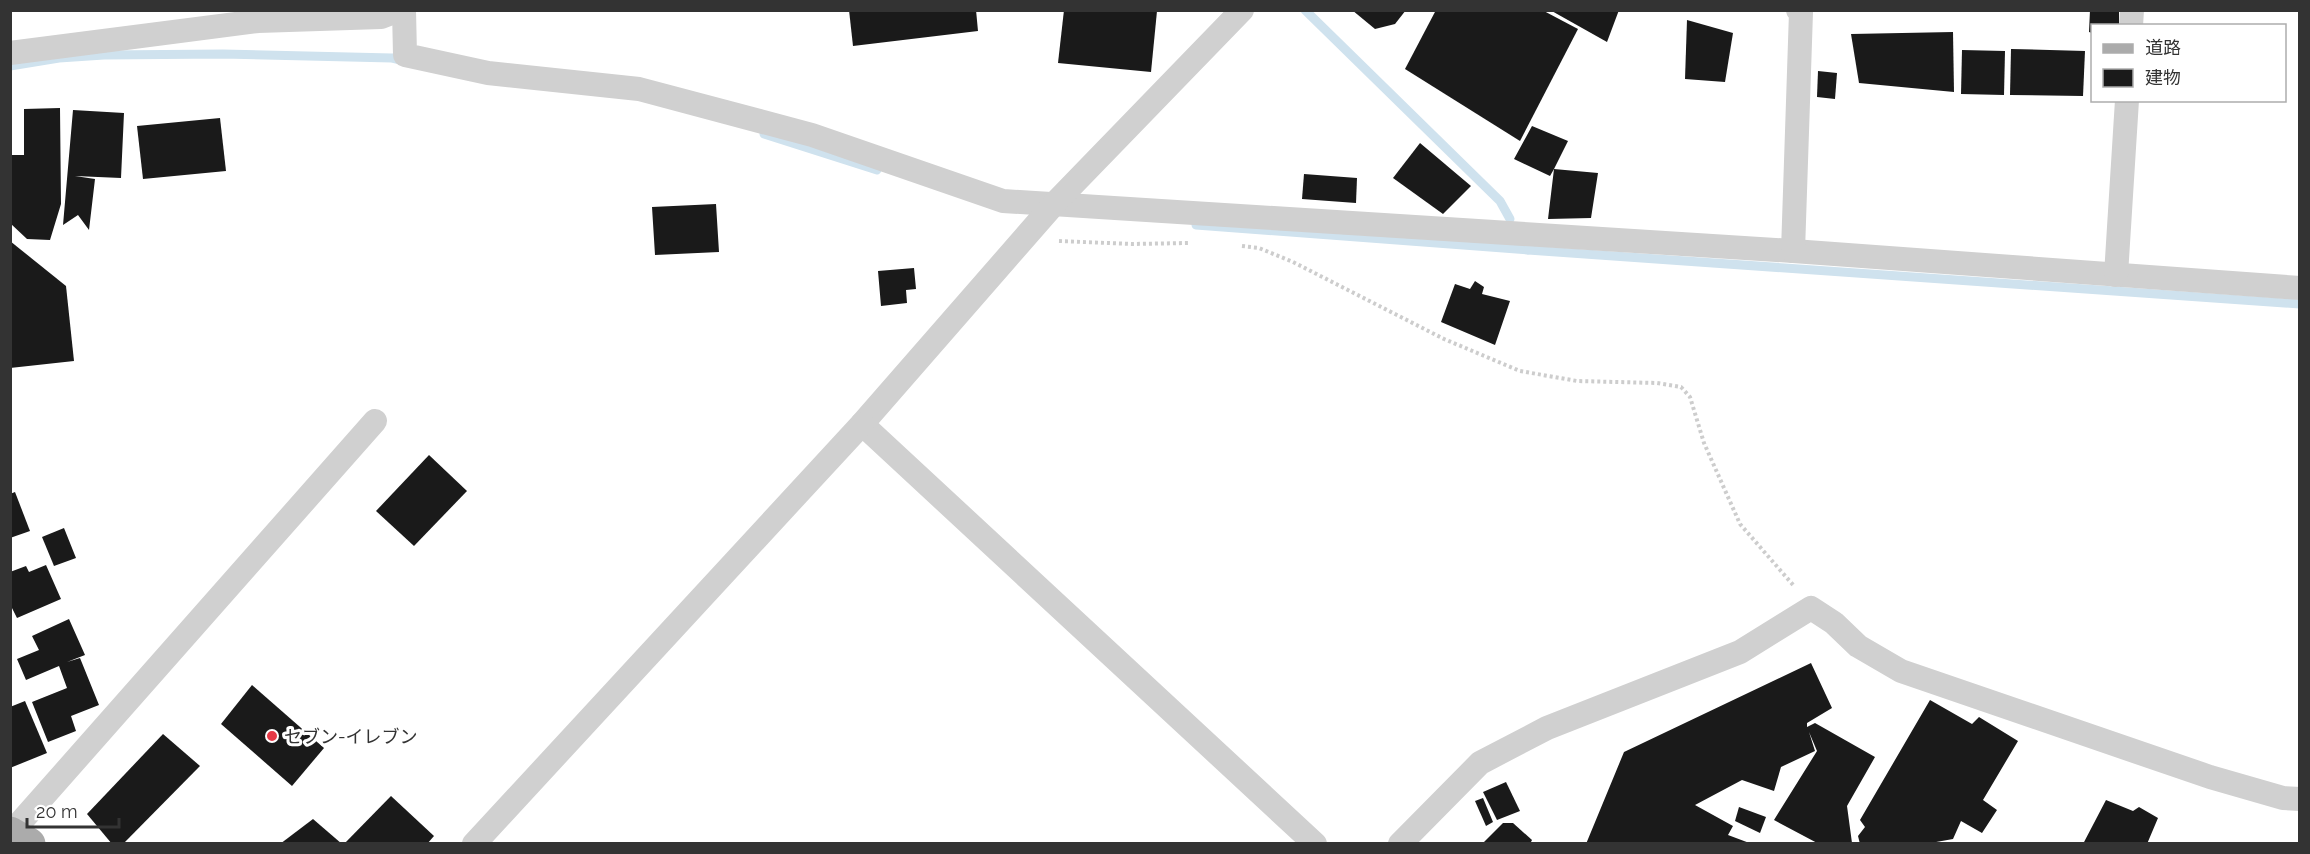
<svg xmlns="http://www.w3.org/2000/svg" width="2310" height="854" font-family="Raleway,'Noto Sans JP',sans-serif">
	<rect width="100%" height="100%" fill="#fff"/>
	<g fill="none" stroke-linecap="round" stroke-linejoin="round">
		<g stroke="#cfe2ee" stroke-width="9">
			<polyline points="1305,10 1500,201 1510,219"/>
			<polyline points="10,66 59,58 104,55 223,54 392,58 405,61"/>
			<polyline points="764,134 877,170"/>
			<polyline points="1196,225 1528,250"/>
			<polyline points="1526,246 1528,250 2300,304"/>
		</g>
	</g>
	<g fill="#1a1a1a">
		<polygon points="849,10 976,10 978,31 853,46"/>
		<polygon points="1064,10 1157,11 1151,72 1058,63"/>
		<polygon points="1352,10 1406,10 1395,24 1375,29"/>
		<polygon points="1436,10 1542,10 1578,29 1520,141 1405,69"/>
		<polygon points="1550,10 1619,10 1607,42"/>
		<polygon points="2090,10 2119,10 2119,26 2092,26 2092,33 2089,32"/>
		<polygon points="1687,20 1733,33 1725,82 1685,79"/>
		<polygon points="1953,32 1954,92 1859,83 1851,34"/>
		<polygon points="2011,49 2085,51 2083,96 2010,95"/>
		<polygon points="1962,50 2005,51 2004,95 1961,94"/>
		<polygon points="1818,71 1837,73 1835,99 1817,97"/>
		<polygon points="60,108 61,204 50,240 27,239 10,223 10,155 24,155 24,109"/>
		<polygon points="73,110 124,113 121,178 75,176 95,179 89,230 78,215 63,225"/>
		<polygon points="220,118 226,171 143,179 137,126"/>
		<polygon points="1532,126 1568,141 1554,169 1598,173 1591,218 1548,219 1554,169 1550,176 1514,159"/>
		<polygon points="1420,143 1471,186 1443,214 1393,178"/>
		<polygon points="1304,174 1357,178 1356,203 1302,199"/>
		<polygon points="716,204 719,252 655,255 652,207"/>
		<polygon points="10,241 66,286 74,361 10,368"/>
		<polygon points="914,268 916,289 906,290 907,303 881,306 878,271"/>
		<polygon points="1475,281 1484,287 1482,294 1510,301 1495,345 1441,322 1455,284 1470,289"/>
		<polygon points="429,455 467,491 414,546 376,511"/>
		<polygon points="15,492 30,531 10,538 10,494"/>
		<polygon points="64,528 76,558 54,566 42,537"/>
		<polygon points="46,565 61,599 17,618 10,604 10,572 26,566 29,572"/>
		<polygon points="69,619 85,655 67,662 80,658 99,705 71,716 76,731 48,742 32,702 67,688 59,666 26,680 17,659 39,650 32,636"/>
		<polygon points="1811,663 1832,708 1807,723 1807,727 1815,723 1875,757 1847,806 1852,843 1819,844 1774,820 1817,751 1809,732 1815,751 1781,767 1774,791 1742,780 1695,805 1733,826 1728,835 1752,844 1586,844 1624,752"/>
		<polygon points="252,685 324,748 292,786 221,724"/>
		<polygon points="1930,700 1972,724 1979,717 2018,741 1983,800 1997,810 1982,833 1961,821 1953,839 1925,844 1860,844 1858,836 1865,827 1860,820"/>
		<polygon points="25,701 47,753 10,768 10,707"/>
		<polygon points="163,734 200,766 123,844 112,844 87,814"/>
		<polygon points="1506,782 1520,811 1497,820 1483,792"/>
		<polygon points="391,796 434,836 427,844 344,844"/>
		<polygon points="1483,798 1493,822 1486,826 1475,801"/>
		<polygon points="2106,800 2133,811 2139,807 2158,818 2147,844 2083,844"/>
		<polygon points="1739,807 1766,817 1760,833 1735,821"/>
		<polygon points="313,819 342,844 280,844"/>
		<polygon points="1503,823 1513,823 1532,840 1530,844 1482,844"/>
	</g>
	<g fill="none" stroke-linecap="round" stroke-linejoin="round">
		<g stroke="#cdcdcd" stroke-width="4" stroke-dasharray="3 3" stroke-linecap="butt">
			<polyline points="1059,241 1131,244 1189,243"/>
			<polyline points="1242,246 1259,248 1293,262 1444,339 1520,371 1577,381 1657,383 1681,387 1690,397 1704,443 1740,524 1794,586"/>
		</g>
		<g stroke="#d0d0d0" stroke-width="24">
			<polyline points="404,10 405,55 488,73 639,89 812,135 1003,201 1793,251 2300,288"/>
			<polyline points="1242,10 1054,204 862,424 1315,844"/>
			<polyline points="2131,26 2132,10"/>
			<polyline points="10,53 258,21 381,17 399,10"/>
			<polyline points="1793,251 1801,12 1798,10"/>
			<polyline points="2116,275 2127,100"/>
			<polyline points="11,833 375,421"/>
			<polyline points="474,844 862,424"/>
			<polyline points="1400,844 1480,763 1547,728 1740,652 1811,608 1834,623 1858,646 1901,671 2210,777 2283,798 2300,799"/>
		</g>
		<polyline stroke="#ababab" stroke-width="33" points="10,833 29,844"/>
	</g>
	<circle fill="#e63946" stroke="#fff" stroke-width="2" cx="272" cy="736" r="6"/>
	<g text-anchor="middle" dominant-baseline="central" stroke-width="6" stroke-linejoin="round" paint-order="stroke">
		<g font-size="18" fill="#333" stroke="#fff" text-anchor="start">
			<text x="284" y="736">セブン-イレブン</text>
		</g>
	</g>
	<rect width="2310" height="854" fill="none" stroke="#333333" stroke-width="24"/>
	<rect x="2091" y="24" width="195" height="78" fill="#ffffff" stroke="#adadad" stroke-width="1.5"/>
	<rect x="2103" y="44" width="30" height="9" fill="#ababab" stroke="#adadad" stroke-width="1.5"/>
	<text x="2145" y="54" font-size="18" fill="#333333">道路</text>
	<rect x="2103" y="69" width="30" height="18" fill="#1a1a1a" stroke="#adadad" stroke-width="1.5"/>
	<text x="2145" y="84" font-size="18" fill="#333333">建物</text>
	<path d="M27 818v9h92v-9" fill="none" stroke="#333333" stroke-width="3"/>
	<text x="36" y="818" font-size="18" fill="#333333" stroke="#ffffff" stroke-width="4.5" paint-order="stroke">20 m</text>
</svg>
